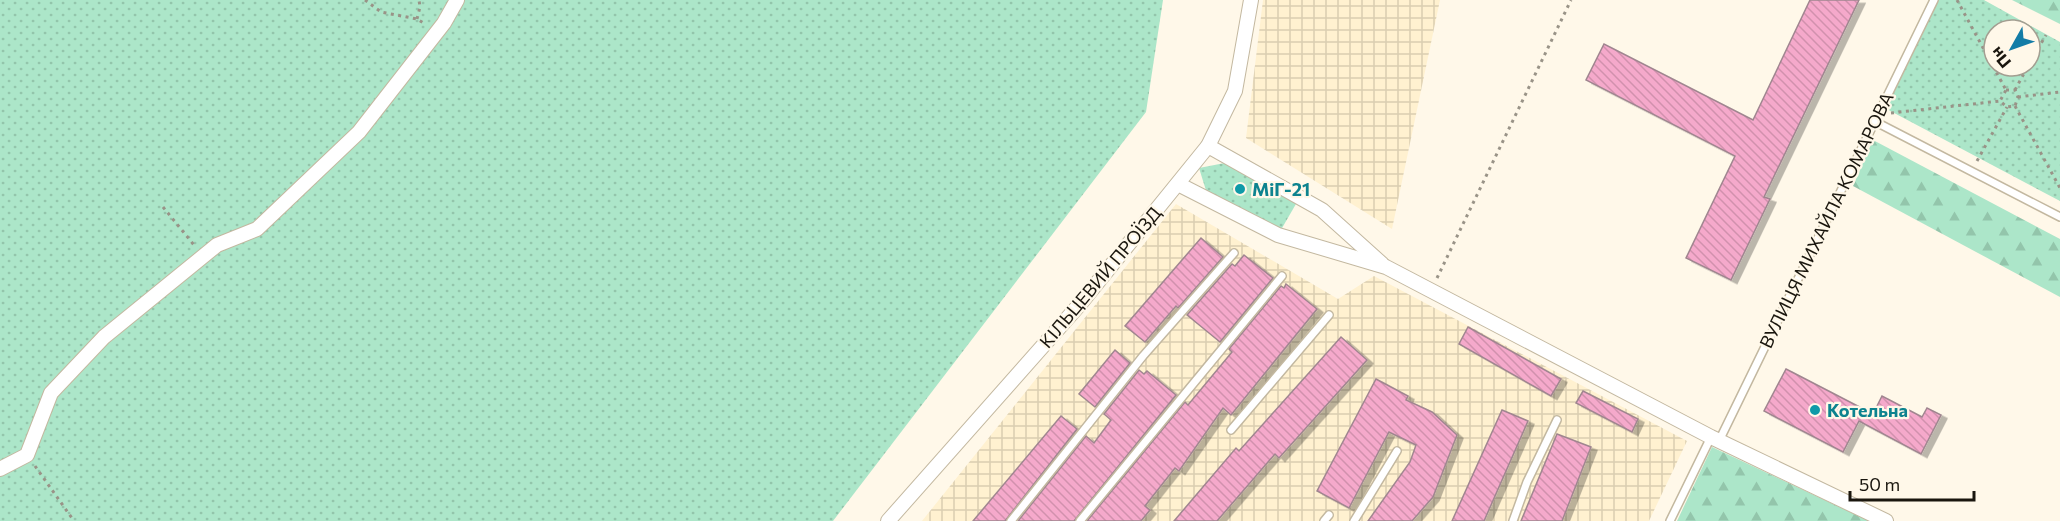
<svg xmlns="http://www.w3.org/2000/svg" width="2060" height="521" font-family="Commissioner,sans-serif">
	<defs>
		<pattern id="industrial-grid" width="8" height="8" patternUnits="userSpaceOnUse" patternTransform="scale(1.5)"><rect width="8" height="8" fill="#fff1d0"/><path d="M0 4h8M4 0v8" fill="none" stroke="#daceb1"/></pattern>
		<pattern id="grass-dots" width="8" height="8" patternUnits="userSpaceOnUse" patternTransform="scale(1.5)"><rect width="8" height="8" fill="#ace6c9"/><path d="M2 2h.1M6 6h.1" fill="none" stroke="#93c5ab" stroke-width="1.8" stroke-linecap="round"/></pattern>
		<pattern id="forest-firs" width="22" height="20" patternUnits="userSpaceOnUse" patternTransform="scale(1.5)"><rect width="22" height="20" fill="#ace6c9"/><path d="M5 1l3.5 6h-7zM16 11l3.5 6h-7z" fill="#93c5ab"/></pattern>
		<pattern id="building-back-hatch" width="6" height="6" patternUnits="userSpaceOnUse" patternTransform="scale(1.5)"><rect width="6" height="6" fill="#f5a9cb"/><path d="M-1 5l2 2M0 0l6 6M5-1l2 2" fill="none" stroke="#d191ad"/></pattern>
		<filter id="shadow"><feDropShadow dx="6" dy="3.5" stdDeviation="0" flood-color="#0004"/></filter>
	</defs>
	<rect width="100%" height="100%" fill="#fff8e9"/>
	<g fill="url(#industrial-grid)">
		<polygon points="1263,0 1440,0 1392,229 1246,138"/>
		<polygon points="1176,204 1338,299 1374,276 1687,441 1649,521 922,521"/>
	</g>
	<g fill="url(#grass-dots)" fill-rule="evenodd">
		<polygon points="0,0 1163,0 1146,112 833,521 0,521"/>
		<path d="M1934,0h50l76,42v159l-179,-95zM1994,30h36v36h-36z"/>
		<polygon points="1235,161 1300,197 1278,235 1209,200 1199,168"/>
	</g>
	<g fill="url(#forest-firs)">
		<polygon points="2012,0 2060,0 2060,24"/>
		<polygon points="1873,140 2060,239 2060,297 1853,186"/>
		<polygon points="1712,447 1869,521 1677,521"/>
	</g>
	<g fill="url(#building-back-hatch)" stroke="#a08690" stroke-width="1.5" filter="url(#shadow)">
		<polygon points="1810,0 1859,0 1764,197 1770,199 1731,280 1686,258 1735,156 1586,80 1604,44 1753,120"/>
		<polygon points="1201,238 1223,257 1178,308 1176,306 1145,342 1125,326"/>
		<polygon points="1244,255 1273,278 1220,342 1187,315 1232,264 1235,266"/>
		<polygon points="1286,284 1317,309 1231,415 1223,408 1179,471 1175,468 1145,506 1150,510 1141,521 1087,521 1185,402 1188,405 1232,352 1229,349 1281,286 1284,288"/>
		<polygon points="1468,327 1561,379 1551,396 1459,344"/>
		<polygon points="1341,337 1367,360 1279,458 1275,454 1217,521 1174,521 1236,448 1239,451"/>
		<polygon points="1115,350 1130,363 1095,407 1079,394"/>
		<polygon points="1786,369 1873,414 1882,396 1922,417 1927,408 1941,415 1921,454 1859,421 1843,452 1764,411"/>
		<polygon points="1139,370 1144,374 1147,371 1176,395 1074,521 1018,521 1086,436 1094,443 1111,420 1104,414"/>
		<polygon points="1376,379 1408,396 1406,400 1432,412 1457,435 1433,497 1412,521 1368,521 1410,462 1416,445 1389,432 1349,508 1317,491"/>
		<polygon points="1583,391 1638,419 1632,432 1576,403"/>
		<polygon points="1502,410 1528,421 1484,521 1452,521"/>
		<polygon points="1061,416 1077,429 1005,521 973,521"/>
		<polygon points="1557,434 1591,447 1562,521 1521,521"/>
	</g>
	<g fill="none" stroke-linecap="round" stroke-linejoin="round">
		<g stroke="#c3b8a0" stroke-width="10">
			<g id="service">
				<polyline points="1874,121 2060,217"/>
				<polyline points="1231,430 1329,315"/>
				<polyline points="1719,441 1934,0"/>
				<polyline points="1011,521 1143,356 1234,253"/>
				<polyline points="1080,521 1282,276"/>
				<polyline points="1324,521 1329,515"/>
				<polyline points="1354,521 1397,451"/>
				<polyline points="1513,521 1527,482 1557,420"/>
				<polyline points="1670,521 1711,437"/>
			</g>
		</g>
		<g stroke="#c3b8a0" stroke-width="16">
			<g id="minor">
				<polyline points="1208,146 1322,210 1382,264"/>
				<polyline points="1178,184 1278,235 1386,267 1711,437 1886,521"/>
				<polyline points="0,469 27,455 51,393 104,337 217,245 257,229 359,132 444,23 457,0"/>
				<polyline points="888,521 1080,304 1208,146 1235,91 1251,0"/>
			</g>
		</g>
		<g stroke="#999387" stroke-width="3" stroke-dasharray="3 4.5" stroke-linecap="butt">
			<polyline points="365,0 381,12 417,19 425,24"/>
			<polyline points="1957,0 2006,90"/>
			<polyline points="417,19 420,7 419,0"/>
			<polyline points="2030,62 2046,35"/>
			<polygon points="2006,90 2015,90 2018,97 2015,106 2007,107 2000,101"/>
			<polyline points="2015,90 2028,66"/>
			<polyline points="2018,97 2060,92"/>
			<polyline points="2015,106 2060,188"/>
			<polyline points="1891,113 2000,101"/>
			<polyline points="1977,161 2007,107"/>
			<polyline points="163,207 194,245"/>
			<polyline points="1437,278 1571,0"/>
			<polyline points="35,466 74,521"/>
		</g>
		<use href="#service" stroke="#fff" stroke-width="7"/>
		<use href="#minor" stroke="#fff" stroke-width="14"/>
	</g>
	<g fill="#0f9aa8" stroke="#fff8e9" stroke-width="2">
		<circle cx="1240" cy="189" r="6"/>
		<circle cx="1815" cy="410" r="6"/>
	</g>
	<g text-anchor="middle" dominant-baseline="central" stroke-width="4.5" stroke-linejoin="round" paint-order="stroke">
		<g font-size="18" font-weight="bold" fill="#0d838f" stroke="#fff8e9" text-anchor="start">
			<text x="1252" y="189">МіГ-21</text>
			<text x="1827" y="410">Котельна</text>
		</g>
		<g font-size="18" fill="#1a160e" stroke="#fff8e9">
			<text transform="translate(1826 220) rotate(-64)">ВУЛИЦЯ МИХАЙЛА КОМАРОВА</text>
			<text transform="translate(1100 277) rotate(-50)">КІЛЬЦЕВИЙ ПРОЇЗД</text>
		</g>
	</g>
	<g transform="translate(2012 48) rotate(230)"><circle r="28" fill="#fff8e9" stroke="#a39e91" stroke-width="1.5"/>
	<path d="M0-4.5L10 22L0 15L-10 22Z" fill="#137ca6"/>
	<text y="-9" font-size="16" font-weight="bold" text-anchor="middle" fill="#1a160e">Пн</text>
	</g>
	<path d="M1850 491v9h124v-9" fill="none" stroke="#1a160e" stroke-width="3"/>
	<text x="1859" y="491" font-size="18" fill="#1a160e" stroke="#fff8e9" stroke-width="4.5" paint-order="stroke">50 m</text>
</svg>
